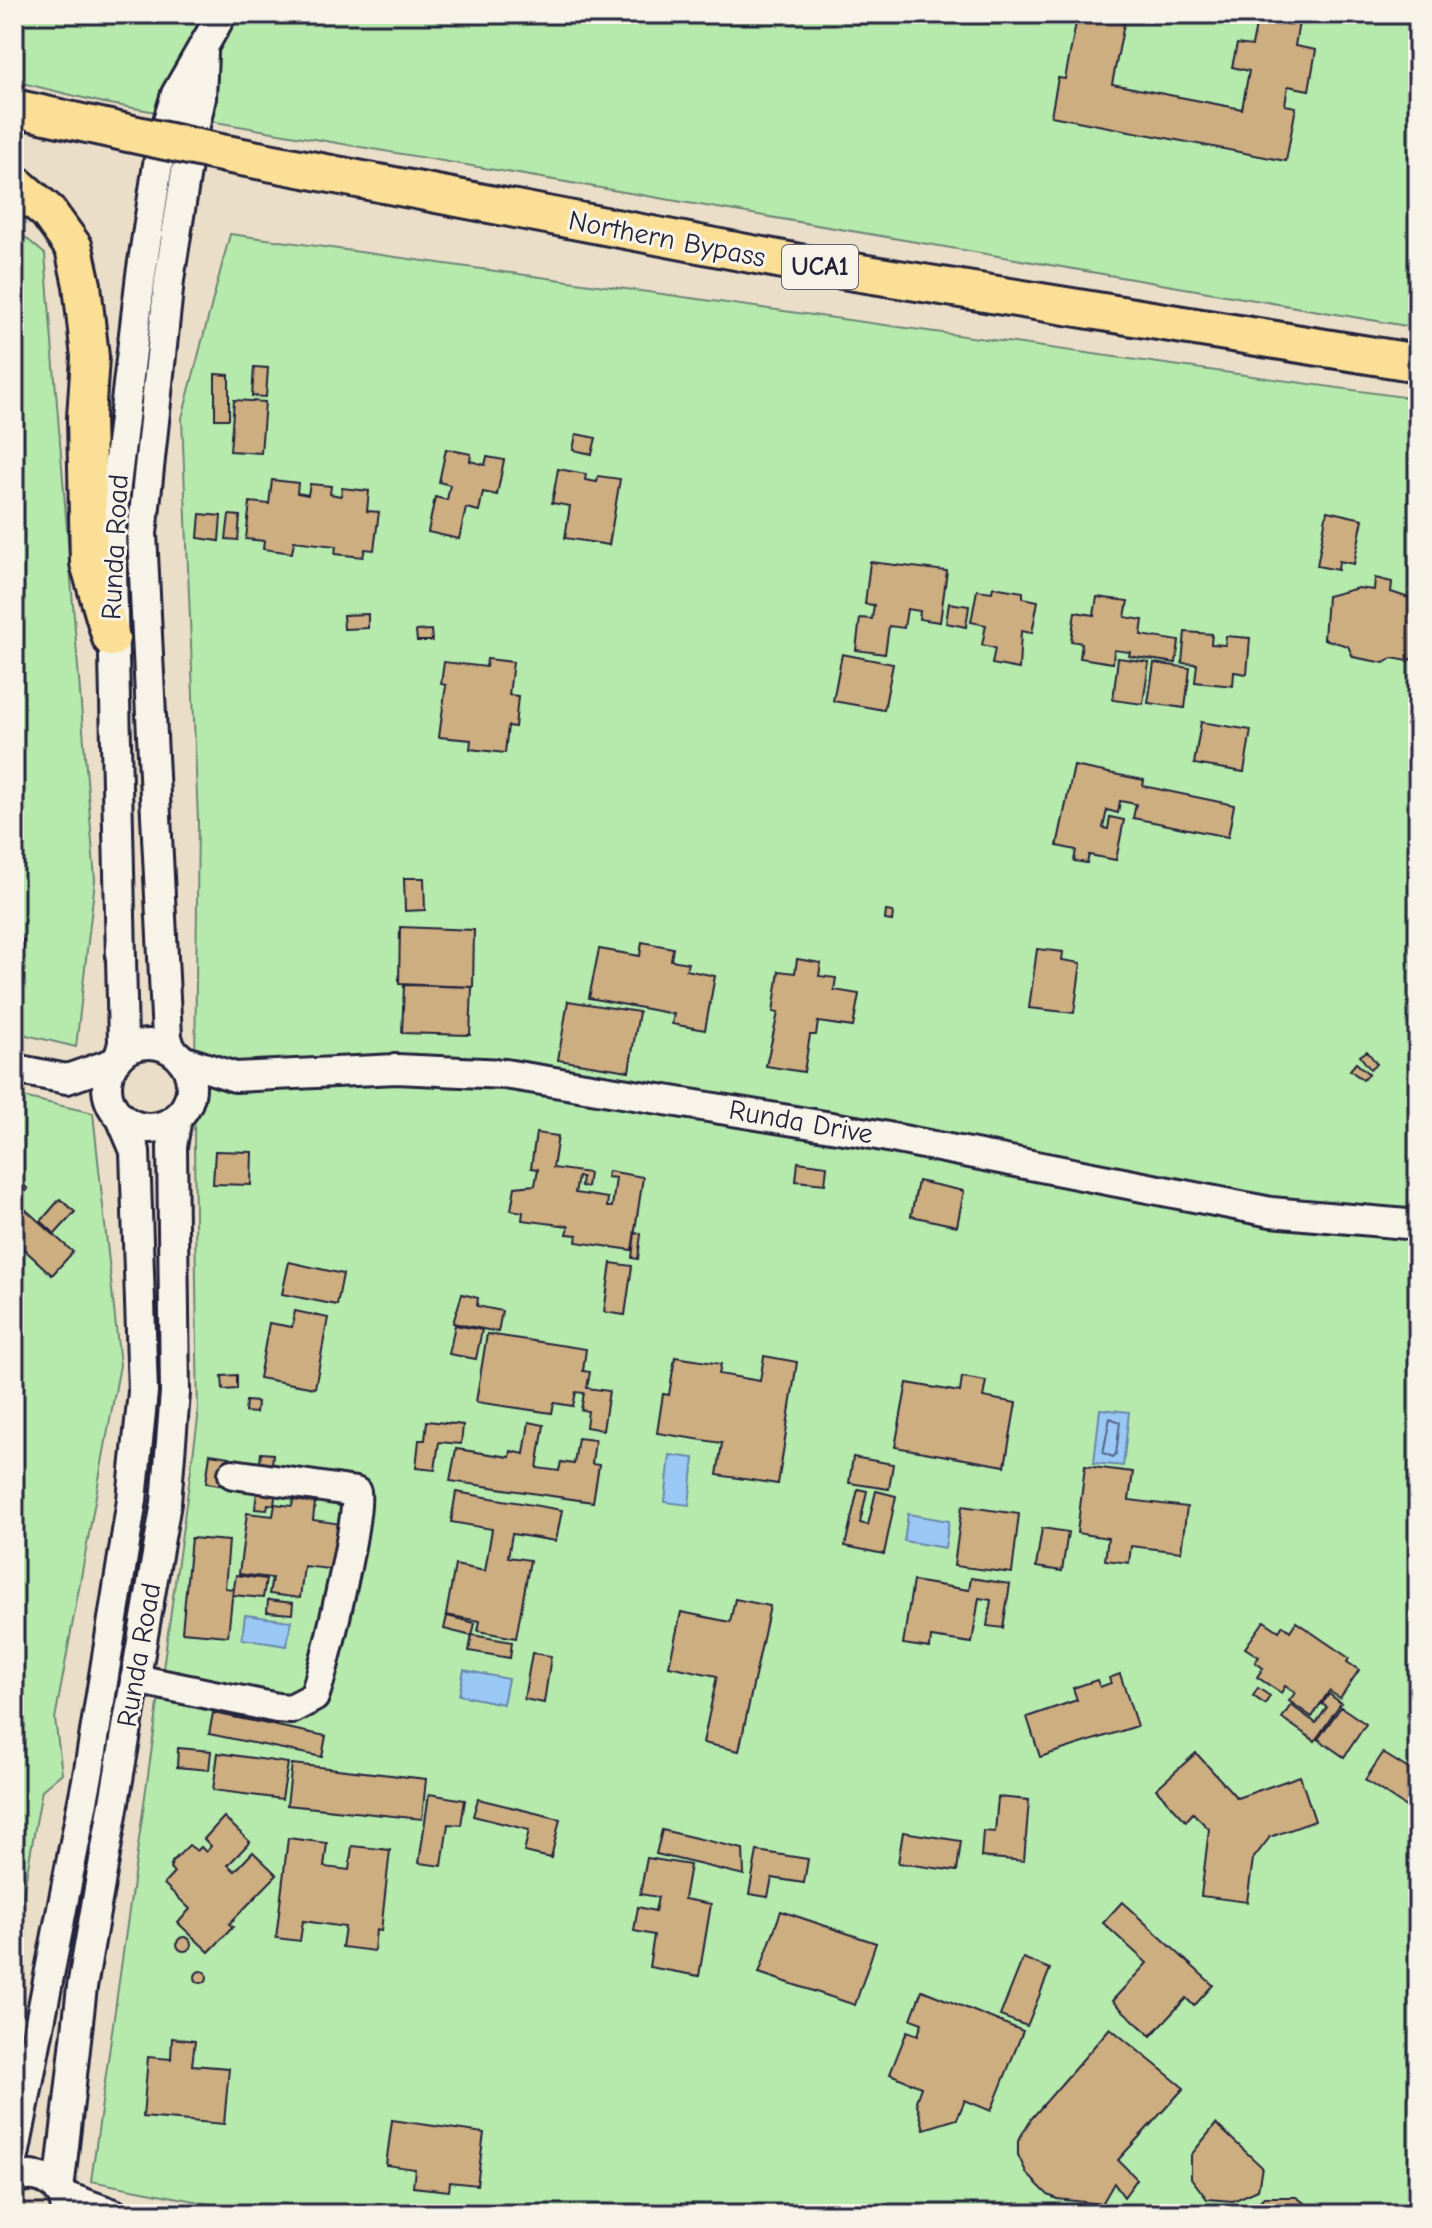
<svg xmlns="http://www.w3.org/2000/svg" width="1432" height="2228" font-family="'Comic Neue',sans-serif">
	<rect width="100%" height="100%" fill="#eadec9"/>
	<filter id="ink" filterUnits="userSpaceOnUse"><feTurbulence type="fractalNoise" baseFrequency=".0125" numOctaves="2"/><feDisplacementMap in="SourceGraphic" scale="16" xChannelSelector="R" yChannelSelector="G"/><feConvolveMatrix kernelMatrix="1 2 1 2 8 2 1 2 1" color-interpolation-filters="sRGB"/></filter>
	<g filter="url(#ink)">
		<g fill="#b6eaac" stroke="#6c8674" stroke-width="2">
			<polygon points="14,14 1418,14 1418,328 104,103 14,81"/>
			<polygon points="14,228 45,254 95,880 76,1047 14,1032"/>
			<polygon points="230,234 1418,399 1418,2214 261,2214 91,2181 198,1419 194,1146 198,821 182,418"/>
			<polygon points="14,1095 93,1113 120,1365 55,1719 62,1773 42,1790 14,1943"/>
		</g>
		<g fill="#9ac8f5" stroke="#6a86ab" stroke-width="2">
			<polygon points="1100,1409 1129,1412 1123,1466 1094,1463"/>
			<polygon points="670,1455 694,1458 689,1505 665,1502"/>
			<polygon points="908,1514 949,1521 945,1548 904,1541"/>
			<polygon points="245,1615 291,1621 287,1646 242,1639"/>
			<polygon points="464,1670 508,1679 503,1704 459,1695"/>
		</g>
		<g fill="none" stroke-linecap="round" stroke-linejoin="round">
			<polygon stroke="#526485" stroke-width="2" points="1110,1418 1120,1422 1116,1454 1113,1457 1103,1453"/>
		</g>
		<g fill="#cdae81" stroke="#22223b" stroke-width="2">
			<polygon points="1082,14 1126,14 1112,84 1242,109 1249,71 1232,67 1237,44 1252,46 1258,15 1254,14 1320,14 1319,19 1300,16 1295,46 1316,50 1309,90 1288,86 1285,105 1296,107 1286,161 1051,116 1058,78 1065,79 1076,23 1080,24"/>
			<polygon points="254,367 268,368 266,397 252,396"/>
			<polygon points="215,374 229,375 229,419 215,419"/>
			<polygon points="234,400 265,402 261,453 230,451"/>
			<polygon points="576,434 596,438 592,454 573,450"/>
			<polygon points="446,449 471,454 470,461 485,465 487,457 504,460 497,495 483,492 479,511 466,508 459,539 428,532 435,497 447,500 450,485 439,482"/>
			<polygon points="558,469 586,474 585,480 597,482 598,476 620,479 609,545 565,538 570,506 552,503"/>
			<polygon points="272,480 298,483 297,493 308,495 310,484 331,486 330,494 341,496 342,488 369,491 367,511 379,512 374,550 365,549 363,557 335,554 336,546 294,541 292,553 263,549 264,541 246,539 250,502 269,504"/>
			<polygon points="1327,511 1363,519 1354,564 1339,561 1338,570 1317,566"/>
			<polygon points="200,514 221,516 219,541 198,538"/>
			<polygon points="229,515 240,516 238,540 226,539"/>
			<polygon points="870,562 947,571 940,622 919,619 920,611 907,609 904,628 889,626 885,654 856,650 860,618 872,619 874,605 865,604"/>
			<polygon points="1375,578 1392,582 1391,592 1418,601 1418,653 1408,661 1392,658 1384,663 1353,657 1348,646 1324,639 1327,596 1358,588 1374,590"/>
			<polygon points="993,587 1023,592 1023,598 1038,601 1032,633 1021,631 1019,669 992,664 995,648 982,645 986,625 971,622 977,590 992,592"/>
			<polygon points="1097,597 1128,601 1125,617 1143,620 1141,635 1179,641 1176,663 1129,656 1130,652 1114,650 1113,663 1080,658 1082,643 1071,641 1075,612 1094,615"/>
			<polygon points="949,603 969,606 966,627 946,623"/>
			<polygon points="368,614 368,628 344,629 343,615"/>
			<polygon points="431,630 432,641 417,641 416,631"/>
			<polygon points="1185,632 1212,634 1211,644 1225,645 1226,636 1250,638 1247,674 1234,672 1233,686 1195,682 1197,664 1182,663"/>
			<polygon points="842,654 893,664 884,710 833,701"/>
			<polygon points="1118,658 1149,662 1143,704 1113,700"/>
			<polygon points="487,659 513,662 509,695 518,696 515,727 508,726 505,753 470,749 471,740 439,737 446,685 441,684 444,662 486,667"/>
			<polygon points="1154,663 1190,668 1185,708 1148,703"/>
			<polygon points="1201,722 1251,730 1244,772 1194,764"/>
			<polygon points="1074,766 1144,780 1143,786 1234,805 1228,837 1133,818 1136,804 1120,801 1118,813 1107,810 1103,828 1108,829 1110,817 1124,820 1116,860 1089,855 1087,863 1074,861 1076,850 1057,846"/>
			<polygon points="404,878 424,878 425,910 405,911"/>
			<polygon points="886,911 893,912 892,921 885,920"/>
			<polygon points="400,927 474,930 473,987 399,984"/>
			<polygon points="14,940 24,940 22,961 14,961"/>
			<polygon points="642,942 673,948 671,960 688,963 686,970 715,976 705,1030 672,1024 674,1014 589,998 599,949 640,956"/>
			<polygon points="1037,949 1063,952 1062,960 1081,963 1074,1013 1029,1008"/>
			<polygon points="797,959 821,963 819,976 836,978 834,990 859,994 853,1027 818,1022 816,1035 810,1035 804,1072 766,1066 778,1013 773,1012 779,971 795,973"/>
			<polygon points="404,985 472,987 470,1035 402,1033"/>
			<polygon points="568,1001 639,1012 629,1071 558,1060"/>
			<polygon points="1367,1051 1377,1064 1370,1069 1360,1056"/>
			<polygon points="1356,1063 1369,1074 1363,1080 1350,1070"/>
			<polygon points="536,1133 558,1136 553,1168 589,1173 587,1187 581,1186 582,1177 578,1177 575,1193 608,1198 607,1207 612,1207 616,1178 607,1177 608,1171 643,1177 632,1250 576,1242 577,1235 567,1234 569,1226 522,1220 523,1212 511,1210 515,1187 535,1185 538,1169 531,1168"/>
			<polygon points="215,1151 252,1152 251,1185 213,1184"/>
			<polygon points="798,1162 827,1166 825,1184 796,1181"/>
			<polygon points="14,1177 28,1189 16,1201 73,1252 52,1275 14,1240"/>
			<polygon points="918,1181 964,1191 957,1226 911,1216"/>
			<polygon points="60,1199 75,1212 55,1234 41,1221"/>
			<polygon points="635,1233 641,1234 638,1259 632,1258"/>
			<polygon points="289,1262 343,1274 337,1305 282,1294"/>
			<polygon points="611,1263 632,1266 625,1315 604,1312"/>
			<polygon points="462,1294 478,1298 477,1306 502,1311 498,1332 453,1323"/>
			<polygon points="295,1311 328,1318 315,1388 259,1378 269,1323 292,1327"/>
			<polygon points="455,1325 482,1330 476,1359 449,1354"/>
			<polygon points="487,1334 586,1349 583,1371 590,1372 587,1388 609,1391 603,1430 586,1427 588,1411 581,1410 584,1393 576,1392 573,1406 554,1403 552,1413 476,1402"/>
			<polygon points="764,1356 797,1362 778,1484 717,1475 722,1443 657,1433 663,1394 669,1395 675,1357 721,1364 719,1374 760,1381"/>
			<polygon points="237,1375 237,1389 223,1390 222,1376"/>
			<polygon points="962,1377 986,1381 983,1397 1016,1403 1005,1466 895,1447 907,1383 960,1392"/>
			<polygon points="246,1401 257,1402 256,1413 245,1412"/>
			<polygon points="427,1421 463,1425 461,1444 439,1442 435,1470 416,1468 419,1440 425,1440"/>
			<polygon points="529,1422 544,1425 537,1468 559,1471 561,1462 574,1464 578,1438 595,1440 592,1464 599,1465 593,1502 450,1481 456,1449 510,1457 511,1451 524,1454"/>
			<polygon points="261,1453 273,1454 272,1464 260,1462"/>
			<polygon points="210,1454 230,1457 226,1486 206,1483"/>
			<polygon points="853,1457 893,1464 889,1489 849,1483"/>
			<polygon points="260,1464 279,1466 274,1505 268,1504 267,1510 255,1509"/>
			<polygon points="1085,1466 1133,1472 1129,1500 1187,1507 1181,1552 1131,1546 1129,1563 1105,1560 1108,1538 1077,1533"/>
			<polygon points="858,1489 867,1491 860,1523 868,1525 876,1491 896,1496 884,1554 845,1546"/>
			<polygon points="456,1492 562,1510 556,1541 512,1534 508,1557 530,1560 516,1638 478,1631 480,1621 446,1615 455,1565 485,1571 492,1529 451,1522"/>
			<polygon points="293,1500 315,1503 313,1520 342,1524 337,1570 304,1566 300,1598 269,1594 272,1578 239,1574 247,1513 273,1516 275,1504 292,1506"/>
			<polygon points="962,1506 1019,1514 1012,1573 954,1566"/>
			<polygon points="1042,1528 1068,1532 1062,1571 1036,1567"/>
			<polygon points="191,1538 229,1541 225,1588 233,1589 228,1636 182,1632"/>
			<polygon points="236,1575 266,1579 263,1598 233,1595"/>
			<polygon points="971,1578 1010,1584 1003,1628 987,1626 991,1600 979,1598 972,1643 931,1637 930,1648 903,1644 913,1581 969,1590"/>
			<polygon points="735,1599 770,1606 739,1751 703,1743 717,1676 669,1666 681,1612 730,1622"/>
			<polygon points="268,1600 293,1603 292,1614 267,1612"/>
			<polygon points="447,1616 475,1623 472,1636 444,1629"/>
			<polygon points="1264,1621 1279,1631 1283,1625 1290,1631 1296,1622 1349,1658 1347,1662 1359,1670 1340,1698 1329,1691 1312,1717 1289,1701 1295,1693 1285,1686 1281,1693 1257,1677 1263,1668 1255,1662 1259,1657 1245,1648"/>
			<polygon points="472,1635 512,1642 510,1658 469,1651"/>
			<polygon points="532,1653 551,1656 544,1703 524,1699"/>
			<polygon points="1120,1674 1137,1726 1040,1757 1027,1717 1077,1700 1073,1688 1097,1680 1100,1687 1111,1683 1109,1678"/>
			<polygon points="1258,1688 1270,1696 1265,1704 1253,1696"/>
			<polygon points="1329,1694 1341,1703 1315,1741 1282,1718 1291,1705 1316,1723 1327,1707 1322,1704"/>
			<polygon points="1341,1707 1366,1724 1344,1757 1318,1739"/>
			<polygon points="213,1713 326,1736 322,1757 209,1734"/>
			<polygon points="178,1748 211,1751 209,1770 177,1767"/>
			<polygon points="218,1753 288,1763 282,1799 213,1790"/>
			<polygon points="1196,1753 1237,1798 1300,1776 1315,1821 1270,1837 1253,1859 1247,1902 1201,1896 1209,1829 1193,1813 1186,1821 1156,1789"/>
			<polygon points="1383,1753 1418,1775 1418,1815 1365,1780"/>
			<polygon points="292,1764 426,1779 422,1819 287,1805"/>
			<polygon points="429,1794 465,1800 461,1825 448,1824 442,1866 419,1863"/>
			<polygon points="998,1797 1029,1800 1024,1861 981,1857 983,1831 995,1832"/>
			<polygon points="478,1799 560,1819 551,1858 524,1852 529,1830 473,1816"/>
			<polygon points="224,1817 250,1842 228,1865 235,1871 253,1852 277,1875 229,1924 233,1927 209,1952 178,1923 190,1909 164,1884 174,1873 170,1869 172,1862 189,1845 197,1851 201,1847 206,1852 211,1846 204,1839"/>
			<polygon points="662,1830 743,1849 744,1875 656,1854"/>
			<polygon points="903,1832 961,1841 957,1871 898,1863"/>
			<polygon points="288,1838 327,1843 324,1867 349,1870 352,1846 390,1850 381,1931 376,1930 374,1951 342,1947 345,1927 303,1921 300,1941 276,1938"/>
			<polygon points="757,1851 808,1859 804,1883 772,1878 768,1897 749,1894"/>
			<polygon points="647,1858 690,1865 684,1899 711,1904 699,1976 649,1967 654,1935 634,1931 638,1907 655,1911 658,1897 640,1894"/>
			<polygon points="1122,1902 1213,1985 1194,2006 1186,1998 1151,2036 1112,2001 1147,1963 1103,1923"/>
			<polygon points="781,1911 876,1943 855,2005 759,1973"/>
			<circle cx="184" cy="1944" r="7"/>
			<polygon points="1023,1958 1050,1969 1027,2026 1000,2016"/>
			<circle cx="201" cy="1977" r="6"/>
			<polygon points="922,1990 1023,2031 991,2111 965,2100 957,2119 924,2129 916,2101 921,2087 890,2074 907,2031 918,2035 922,2023 911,2019"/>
			<polygon points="1110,2028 1184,2088 1118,2160 1137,2179 1124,2197 1114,2183 1102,2204 1057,2199 1048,2195 1027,2174 1018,2155 1018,2141 1031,2119"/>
			<polygon points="172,2038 195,2041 192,2065 229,2068 224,2124 143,2117 148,2057 171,2059"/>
			<polygon points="392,2120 484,2133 477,2185 450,2182 449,2191 413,2187 415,2169 386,2165"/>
			<polygon points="1216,2124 1262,2167 1258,2190 1233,2201 1207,2199 1191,2178 1191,2155"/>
			<polygon points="1264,2197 1296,2197 1320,2214 1246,2214"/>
			<polygon points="1008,2208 1022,2212 1021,2214 1006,2214"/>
		</g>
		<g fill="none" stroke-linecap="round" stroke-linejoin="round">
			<g stroke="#22223b" stroke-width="34">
				<g id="minor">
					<circle cx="149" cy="1086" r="42"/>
					<polyline points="171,1050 167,1037 142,534 169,280 189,152 201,98 203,53"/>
					<polyline points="120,1054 123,1043 111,528 141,275 161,145 176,94 222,14"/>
					<polyline points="182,1060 235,1077 396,1069 505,1074 862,1132 1271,1212 1418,1225"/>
					<polyline points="14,1069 67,1079 113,1063"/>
					<path d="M135,1679l142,29 14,1 23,-12c10,-27 47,-183 42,-205l-123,-18"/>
					<polyline points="14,2156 89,1770 132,1500 143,1392 135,1151 121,1118"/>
					<path d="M14,2179c26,-10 53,6 52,35"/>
					<polyline points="59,2190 82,1987 166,1503 175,1393 172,1147 177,1117"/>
					<polyline points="64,2196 114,2214"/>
				</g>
			</g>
			<g stroke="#22223b" stroke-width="42">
				<g id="major">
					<polyline points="14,108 128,133"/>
					<polyline points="226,154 799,263 1418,363"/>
					<polyline points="14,183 48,212 74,248 82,285 90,357 86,418 89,563 111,638"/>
				</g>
			</g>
			<use href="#minor" stroke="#f7f3e8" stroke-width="28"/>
			<use href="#major" stroke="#fbdf96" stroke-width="36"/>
			<g stroke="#22223b" stroke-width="42" stroke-linecap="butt">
				<polyline id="major-bridge" points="128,133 226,154"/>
			</g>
			<use href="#major-bridge" stroke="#fbdf96" stroke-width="36"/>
		</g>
	</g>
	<g text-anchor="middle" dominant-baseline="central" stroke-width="6" stroke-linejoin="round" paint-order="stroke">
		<rect fill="#f7f3e8" stroke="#62616f" stroke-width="2" x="782" y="245" width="76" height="44" rx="6"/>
		<g font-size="26" font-weight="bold" fill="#22223b">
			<text x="820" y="267">UCA1</text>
		</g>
		<g font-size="28" fill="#22223b" stroke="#f7f3e8">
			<text transform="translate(667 239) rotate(11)">Northern Bypass</text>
			<text transform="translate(115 547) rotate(-87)">Runda Road</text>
			<text transform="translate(801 1122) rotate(10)">Runda Drive</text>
			<text transform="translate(139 1655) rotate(-80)">Runda Road</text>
		</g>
	</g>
	<rect width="1432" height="2228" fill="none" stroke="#f7f3e8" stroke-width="48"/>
	<rect x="24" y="24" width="1384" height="2180" fill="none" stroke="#22223b" stroke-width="3" filter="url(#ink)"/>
</svg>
